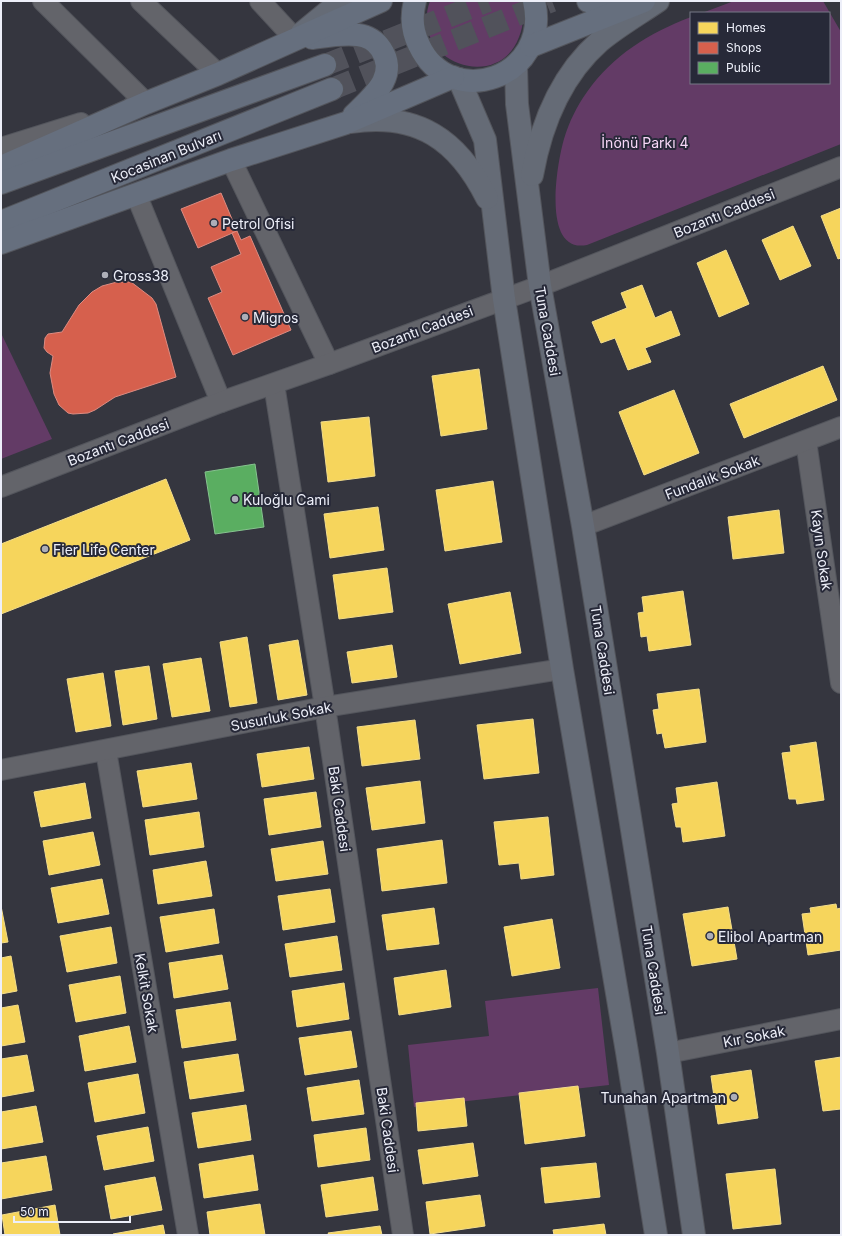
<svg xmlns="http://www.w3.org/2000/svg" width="842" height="1236" font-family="Inter,sans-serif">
	<rect width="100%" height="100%" fill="#35363f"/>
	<g fill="#633b66">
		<path d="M430,1h90c4,12 4,24 -1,36 -21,57 -111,25 -89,-36z"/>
		<path d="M734,1h89l18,31v112l-254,101c-46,9 -30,-82 -23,-106 5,-17 13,-33 23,-47 26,-37 62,-59 104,-75v66h138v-70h-127z"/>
		<polygon points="1,333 52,439 1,459"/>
		<polygon points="598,988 609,1085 414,1107 408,1045 489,1036 485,1001"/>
	</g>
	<g fill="#f6d55c" stroke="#f3dd8b">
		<polygon points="841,208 841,258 838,259 821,216"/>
		<polygon points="793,226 811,266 780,280 762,240"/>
		<polygon points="726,250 749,304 719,317 697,263"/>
		<polygon points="642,285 655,318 671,311 680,335 645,348 651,362 628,370 615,338 601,343 592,322 627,308 621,293"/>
		<polygon points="823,366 837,400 744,438 730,404"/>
		<polygon points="479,369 487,429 441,436 432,376"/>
		<polygon points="674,390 699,453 644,475 619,412"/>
		<polygon points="369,417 375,476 328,482 321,422"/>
		<polygon points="166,479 190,540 1,614 1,544"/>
		<polygon points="493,481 502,542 445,551 436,490"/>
		<polygon points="378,507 384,550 330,558 324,514"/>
		<polygon points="779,510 784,553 733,559 728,517"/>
		<polygon points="387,568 393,612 339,619 333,575"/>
		<polygon points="683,591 691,645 649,651 647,636 641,637 638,613 644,612 642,597"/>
		<polygon points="510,592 521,653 460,664 448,604"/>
		<polygon points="247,637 257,703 230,707 220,642"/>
		<polygon points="298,640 307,695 278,700 269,645"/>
		<polygon points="392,645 397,677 352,683 347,652"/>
		<polygon points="201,658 210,711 172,717 163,664"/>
		<polygon points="149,666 157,719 123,725 115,671"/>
		<polygon points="103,673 111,726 76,732 67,679"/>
		<polygon points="699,689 706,742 665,748 662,733 657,734 653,710 659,709 657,694"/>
		<polygon points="533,719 539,773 484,779 477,725"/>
		<polygon points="415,720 420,759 362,766 357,727"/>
		<polygon points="816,742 824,800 797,804 796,799 789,799 782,753 791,752 790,746"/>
		<polygon points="309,747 314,779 262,787 257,754"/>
		<polygon points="191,763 197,799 143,807 137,771"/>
		<polygon points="420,781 425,823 372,830 366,788"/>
		<polygon points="717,782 725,836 683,842 681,827 676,827 672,804 678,803 676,788"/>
		<polygon points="85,783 91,818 41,827 34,792"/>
		<polygon points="316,792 321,827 269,835 264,799"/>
		<polygon points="199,812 204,847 150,855 145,820"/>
		<polygon points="548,817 554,875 521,879 519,863 499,865 494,822"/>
		<polygon points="93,832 100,865 49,875 43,841"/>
		<polygon points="442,840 447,883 382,891 377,849"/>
		<polygon points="323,841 328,874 276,881 271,849"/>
		<polygon points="206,861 212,896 158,904 153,870"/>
		<polygon points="102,879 109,914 58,923 51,888"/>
		<polygon points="330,889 335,922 283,930 278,896"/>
		<polygon points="836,904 837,909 841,908 841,950 808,955 802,914 811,913 810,908"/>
		<polygon points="1,906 8,942 1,943"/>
		<polygon points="728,907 737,959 692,966 683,914"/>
		<polygon points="434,908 439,944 387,950 382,915"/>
		<polygon points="214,909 219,943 166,952 160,917"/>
		<polygon points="552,919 560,968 512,976 504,927"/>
		<polygon points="111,927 117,963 67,972 60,936"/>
		<polygon points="337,936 342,970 290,977 285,944"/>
		<polygon points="222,955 228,989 174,998 169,963"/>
		<polygon points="11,956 17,991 1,994 1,958"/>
		<polygon points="446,970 451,1007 399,1015 394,978"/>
		<polygon points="120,976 126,1013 76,1022 69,985"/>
		<polygon points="344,983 349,1019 297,1027 292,991"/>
		<polygon points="230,1002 236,1040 182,1048 176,1010"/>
		<polygon points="18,1005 25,1042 1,1046 1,1008"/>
		<polygon points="129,1026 136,1062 85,1071 79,1036"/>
		<polygon points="351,1031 357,1067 305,1075 299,1038"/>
		<polygon points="238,1054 244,1091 190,1099 184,1062"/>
		<polygon points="27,1055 34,1091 1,1097 1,1059"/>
		<polygon points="841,1057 841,1109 823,1111 815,1061"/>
		<polygon points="751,1070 758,1118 718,1124 711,1076"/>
		<polygon points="138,1074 145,1113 95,1122 88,1083"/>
		<polygon points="359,1080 364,1114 312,1121 307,1088"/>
		<polygon points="578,1086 585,1136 525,1144 519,1093"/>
		<polygon points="464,1098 467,1126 418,1131 416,1103"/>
		<polygon points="246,1105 251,1140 198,1148 192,1113"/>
		<polygon points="36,1106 43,1142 1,1149 1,1112"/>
		<polygon points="148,1127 154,1161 104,1170 97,1136"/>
		<polygon points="366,1128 370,1160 318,1167 314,1135"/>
		<polygon points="473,1143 478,1176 423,1184 418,1150"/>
		<polygon points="253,1155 258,1190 204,1198 199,1164"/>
		<polygon points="46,1156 52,1190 1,1199 1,1163"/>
		<polygon points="596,1163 600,1197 545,1203 541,1168"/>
		<polygon points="775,1169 781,1224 733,1229 726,1174"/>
		<polygon points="155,1177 162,1210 111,1219 105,1186"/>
		<polygon points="373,1177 378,1210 326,1217 321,1185"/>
		<polygon points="480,1195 485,1226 430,1234 426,1202"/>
		<polygon points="260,1204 265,1235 210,1235 207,1212"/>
		<polygon points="55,1205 60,1235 5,1235 2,1215"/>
		<polygon points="604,1224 606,1235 554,1235 553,1230"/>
		<polygon points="163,1225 165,1235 113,1235 113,1234"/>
		<polygon points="380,1226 382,1235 329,1235 328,1233"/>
	</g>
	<g fill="#d6604d" stroke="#dd8b81">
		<polygon points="221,193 237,231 198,248 181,209"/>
		<polygon points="237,231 241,240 250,236 291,330 233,355 208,298 222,292 211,267 241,254 232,233"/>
		<polygon points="117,282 131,282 152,298 156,304 176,377 115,397 95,410 88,413 73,414 68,413 59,405 54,394 50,373 53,356 47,352 44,348 45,338 48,334 62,332 79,305 92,292 102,286"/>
	</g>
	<polygon fill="#5aae61" stroke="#86c28f" points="255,464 264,527 215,534 205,472"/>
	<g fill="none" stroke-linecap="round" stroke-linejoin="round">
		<g stroke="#51525b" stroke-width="22" stroke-dasharray="22 11" stroke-linecap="butt">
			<polyline points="325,65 488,1"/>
			<polyline points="332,89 552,1"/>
		</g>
		<g stroke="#53555c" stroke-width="22">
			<g id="minor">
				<polyline points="43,1 146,103 132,107"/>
				<polyline points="141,1 218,74"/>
				<polyline points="260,1 295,39"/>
				<polyline points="1,148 81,123"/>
				<polyline points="231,160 329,364"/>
				<polyline points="136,194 221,402"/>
				<polyline points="274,384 325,707 403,1235"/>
				<polyline points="806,441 841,683"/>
				<polyline points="1,487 221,402 329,364 540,286 841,167"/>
				<polyline points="583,526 841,427"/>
				<polyline points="106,751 188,1235"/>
				<polyline points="1,770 325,707 562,669"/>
				<polyline points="668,1053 841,1019"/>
			</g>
		</g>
		<g stroke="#53555c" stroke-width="24">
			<g id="major">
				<polyline points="302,33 341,1"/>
				<polyline points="516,65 517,104 540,286 583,526 668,1053 694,1235"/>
				<polyline points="459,79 485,140 504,299 562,669 627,1052 656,1235"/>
				<path d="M351,122c67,-10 107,18 136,76"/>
				<path d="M532,175c9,-50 28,-99 68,-134 18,-15 39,-27 58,-40"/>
			</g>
		</g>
		<g stroke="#53555c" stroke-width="24">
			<g id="highway">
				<path d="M415,1c-4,15 -3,30 4,44 31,67 133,33 115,-44"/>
				<polyline points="588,1 596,3 614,1"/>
				<path d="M312,38c15,-2 31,-5 46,-3 9,1 18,6 23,14 18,27 -9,48 -27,66"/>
				<polyline points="531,46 644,1"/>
				<polyline points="1,167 146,103 218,74 381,1"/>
				<polyline points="1,183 325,65"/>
				<polyline points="1,222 332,89"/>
				<polyline points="1,243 231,160 346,123 453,77"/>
			</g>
		</g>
		<use href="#minor" stroke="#63646a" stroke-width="20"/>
		<use href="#major" stroke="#656b76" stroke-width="22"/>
		<use href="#highway" stroke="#666f7e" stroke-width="22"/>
	</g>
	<g fill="#adaeb8" stroke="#272938" stroke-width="1.5">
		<circle cx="214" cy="223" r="4"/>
		<circle cx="105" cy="275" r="4"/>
		<circle cx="245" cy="317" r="4"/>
		<circle cx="235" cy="499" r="4"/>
		<circle cx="45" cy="549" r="4"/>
		<circle cx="710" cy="936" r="4"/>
		<circle cx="734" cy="1097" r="4"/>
	</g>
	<g text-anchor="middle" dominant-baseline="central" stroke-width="4" stroke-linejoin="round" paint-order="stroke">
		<g font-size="14" fill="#f7d7f7" stroke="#272938">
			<text x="645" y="142">İnönü Parkı 4</text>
		</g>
		<g font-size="14" fill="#edeff9" stroke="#272938">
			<text transform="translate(166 156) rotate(-22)">Kocasinan Bulvarı</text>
			<text transform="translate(724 213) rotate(-22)">Bozantı Caddesi</text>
			<text transform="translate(422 329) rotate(-21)">Bozantı Caddesi</text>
			<text transform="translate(548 331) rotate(80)">Tuna Caddesi</text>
			<text transform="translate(118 442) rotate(-21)">Bozantı Caddesi</text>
			<text transform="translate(712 477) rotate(-21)">Fundalık Sokak</text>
			<text transform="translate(822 550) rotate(82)">Kayın Sokak</text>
			<text transform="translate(603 650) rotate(81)">Tuna Caddesi</text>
			<text transform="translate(281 716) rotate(-11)">Susurluk Sokak</text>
			<text transform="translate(340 809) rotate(82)">Baki Caddesi</text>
			<text transform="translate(654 970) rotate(81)">Tuna Caddesi</text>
			<text transform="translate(147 993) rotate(80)">Kelkit Sokak</text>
			<text transform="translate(754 1036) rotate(-11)">Kır Sokak</text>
			<text transform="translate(388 1130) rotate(82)">Baki Caddesi</text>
		</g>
		<g font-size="14" fill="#edeff9" stroke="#272938" text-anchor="start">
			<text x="222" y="223">Petrol Ofisi</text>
			<text x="113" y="275">Gross38</text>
			<text x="253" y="317">Migros</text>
			<text x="243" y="499">Kuloğlu Cami</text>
			<text x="53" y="549">Fier Life Center</text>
			<text x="718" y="936">Elibol Apartman</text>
			<text x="726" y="1097" text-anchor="end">Tunahan Apartman</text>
		</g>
	</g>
	<rect width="842" height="1236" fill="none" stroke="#edeff9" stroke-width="4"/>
	<rect x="690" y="12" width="140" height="72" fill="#272938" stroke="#767885"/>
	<rect x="698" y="22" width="20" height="12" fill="#f6d55c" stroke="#767885"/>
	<text x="726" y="32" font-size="12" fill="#edeff9">Homes</text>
	<rect x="698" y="42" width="20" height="12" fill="#d6604d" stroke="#767885"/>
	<text x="726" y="52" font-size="12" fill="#edeff9">Shops</text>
	<rect x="698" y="62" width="20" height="12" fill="#5aae61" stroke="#767885"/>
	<text x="726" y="72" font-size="12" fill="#edeff9">Public</text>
	<path d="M14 1216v6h116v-6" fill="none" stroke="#edeff9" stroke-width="2"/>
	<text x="20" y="1216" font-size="12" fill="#edeff9" stroke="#272938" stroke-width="3" paint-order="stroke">50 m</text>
</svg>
